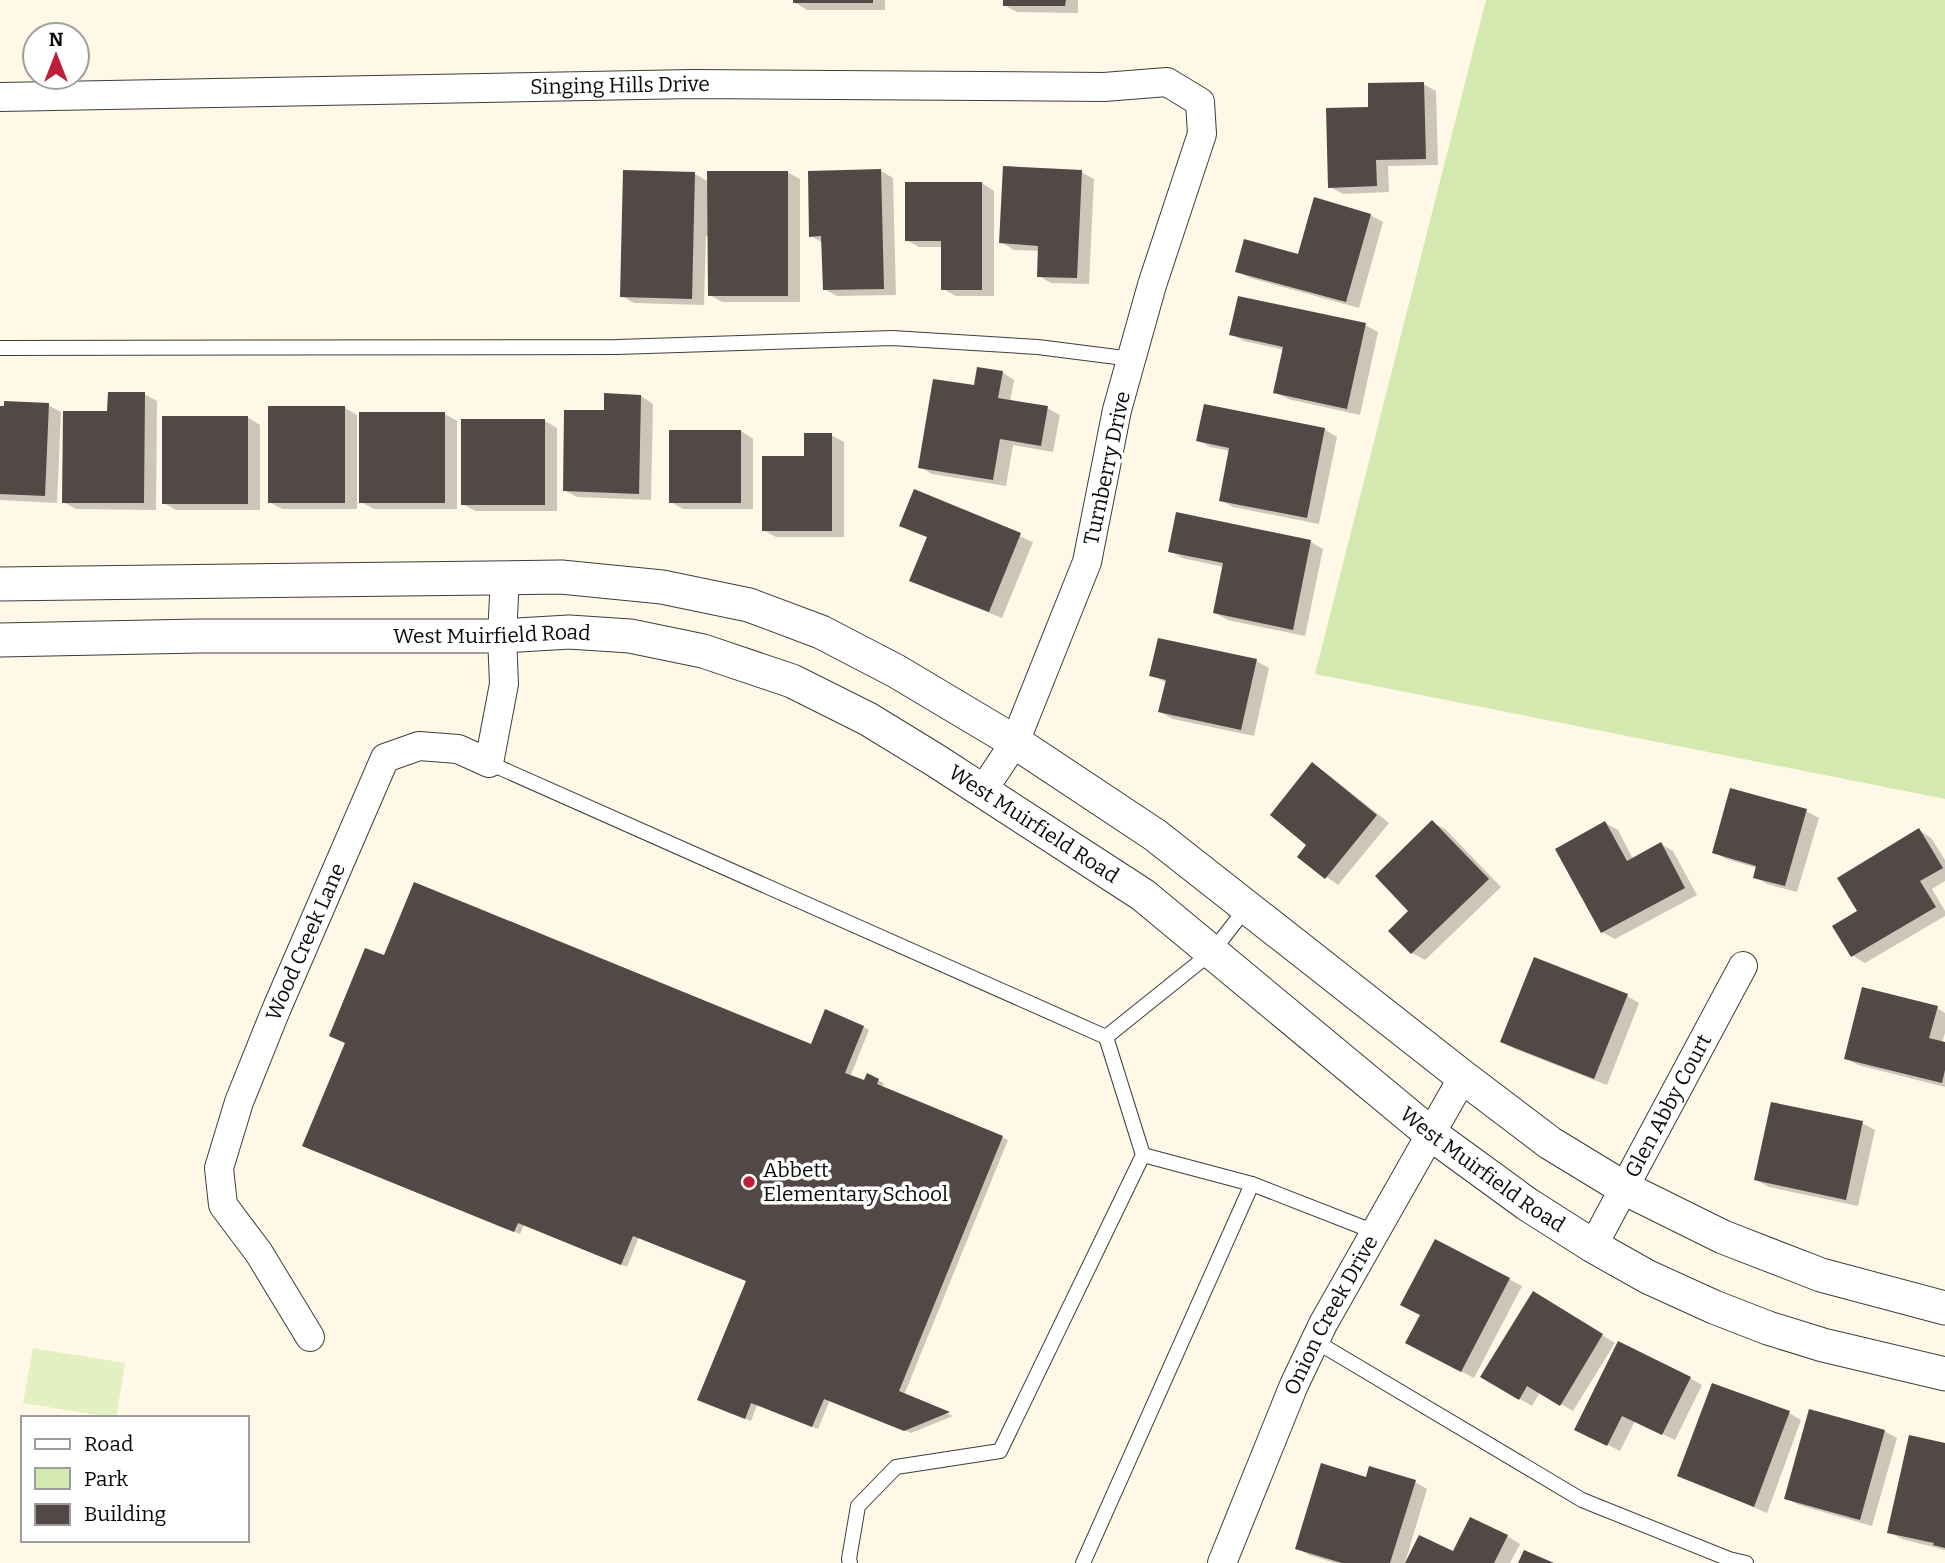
<svg xmlns="http://www.w3.org/2000/svg" width="1945" height="1563" font-family="Bitter,serif">
	<rect width="100%" height="100%" fill="#fff8e6"/>
	<polygon fill="#d4e9b0" points="1486,0 1945,0 1945,799 1315,674"/>
	<polygon fill="#e5f0c2" points="33,1348 125,1363 116,1418 23,1403"/>
	<g fill="#0003">
		<polygon points="794,0 885,0 885,10 807,10 794,2"/>
		<polygon points="1004,0 1078,0 1078,13 1017,12 1004,5"/>
		<polygon points="1423,84 1436,91 1438,165 1388,166 1389,192 1343,194 1330,187 1370,109"/>
		<polygon points="881,171 893,178 896,295 837,296 824,289 823,243 811,236"/>
		<polygon points="625,172 695,174 709,182 787,172 800,179 800,302 722,302 710,295 709,236 706,236 704,305 634,303 622,296"/>
		<polygon points="1081,172 1094,179 1089,284 1051,283 1039,276 1040,251 1014,250 1001,242"/>
		<polygon points="982,183 994,191 994,296 956,296 943,289 943,247 919,247 906,240"/>
		<polygon points="1370,215 1383,222 1359,308 1250,278 1237,271 1299,256"/>
		<polygon points="1365,325 1378,332 1360,415 1288,399 1275,392 1284,350 1244,341 1231,334"/>
		<polygon points="1002,372 1014,380 1010,402 1047,408 1060,415 1053,452 1013,445 1006,486 932,474 920,467 975,387"/>
		<polygon points="144,394 157,401 156,510 76,509 63,502 109,413"/>
		<polygon points="641,396 653,404 651,500 577,497 564,490"/>
		<polygon points="48,405 61,412 57,503 0,500 0,408"/>
		<polygon points="345,408 357,415 357,509 282,509 269,502"/>
		<polygon points="445,414 457,421 457,509 374,509 361,502"/>
		<polygon points="247,417 260,425 260,510 176,510 164,503"/>
		<polygon points="545,421 557,428 557,511 475,511 463,504"/>
		<polygon points="1324,429 1337,437 1319,524 1233,507 1221,500 1230,451 1210,447 1198,440"/>
		<polygon points="741,431 753,439 753,509 683,509 671,502"/>
		<polygon points="831,435 844,442 844,537 776,537 763,530"/>
		<polygon points="915,492 1033,542 1002,618 924,587 912,580 929,538 901,525"/>
		<polygon points="1311,542 1323,549 1305,636 1228,620 1215,613 1224,567 1182,558 1170,551"/>
		<polygon points="1256,661 1269,668 1254,736 1173,719 1160,712 1167,683 1151,675"/>
		<polygon points="1313,765 1325,772 1389,823 1338,885 1299,857 1309,844"/>
		<polygon points="1806,811 1819,818 1797,892 1767,884 1755,877 1757,868 1726,859 1714,852"/>
		<polygon points="1432,822 1445,829 1501,887 1425,960 1412,953 1411,911"/>
		<polygon points="1605,823 1618,830 1633,859 1661,844 1673,851 1697,895 1615,939 1602,932"/>
		<polygon points="1919,830 1931,838 1945,860 1945,881 1932,889 1945,911 1945,916 1865,963 1853,956 1835,927 1859,911"/>
		<polygon points="385,957 812,1046 864,1027 869,1030 850,1077 865,1083 868,1076 884,1083 882,1088 1008,1140 904,1395 953,1416 911,1433 830,1400 818,1429 757,1405 751,1421 705,1402 747,1281 639,1237 627,1267 524,1225 520,1234 310,1149"/>
		<polygon points="1627,996 1639,1003 1607,1085 1515,1049 1502,1042"/>
		<polygon points="1937,1008 1945,1013 1945,1033 1942,1043 1945,1044 1945,1087 1858,1065 1846,1058"/>
		<polygon points="1862,1123 1875,1130 1858,1206 1769,1187 1756,1180"/>
		<polygon points="1436,1241 1522,1286 1474,1378 1420,1350 1422,1315"/>
		<polygon points="1533,1293 1615,1343 1573,1411 1540,1392 1532,1406 1482,1377"/>
		<polygon points="1690,1378 1702,1385 1675,1440 1635,1421 1620,1451 1577,1429"/>
		<polygon points="1789,1413 1801,1420 1767,1513 1679,1475"/>
		<polygon points="1884,1431 1897,1438 1872,1526 1799,1505 1786,1498"/>
		<polygon points="1945,1444 1945,1550 1902,1539 1889,1532"/>
		<polygon points="1367,1479 1415,1482 1427,1489 1405,1563 1335,1563 1309,1555 1297,1548"/>
		<polygon points="1507,1536 1520,1544 1510,1563 1407,1563 1453,1554"/>
	</g>
	<g fill="#524946">
		<rect x="793" y="0" width="80" height="3"/>
		<polygon points="1003,0 1066,0 1065,6 1003,6"/>
		<polygon points="1424,82 1426,159 1376,160 1377,186 1328,188 1326,108 1368,107 1368,83"/>
		<polygon points="1003,166 1082,170 1077,278 1037,277 1038,246 999,243"/>
		<polygon points="881,169 884,289 823,290 821,236 809,237 808,171"/>
		<polygon points="623,170 695,172 692,299 620,297"/>
		<polygon points="707,171 788,171 788,296 708,296"/>
		<polygon points="905,182 982,182 982,290 941,290 941,241 905,241"/>
		<polygon points="1314,197 1371,214 1346,302 1235,272 1244,239 1298,254"/>
		<polygon points="1238,296 1366,323 1347,409 1273,393 1283,347 1229,335"/>
		<polygon points="977,367 1003,371 998,398 1048,406 1041,446 1000,439 993,480 918,468 933,379 974,385"/>
		<polygon points="108,392 145,392 144,503 62,503 63,411 107,411"/>
		<polygon points="604,393 641,395 639,494 563,491 564,410 604,410"/>
		<polygon points="4,401 49,403 45,496 0,494 0,406 4,406"/>
		<polygon points="1204,404 1325,428 1307,518 1219,501 1229,448 1196,441"/>
		<rect x="268" y="406" width="77" height="97"/>
		<rect x="359" y="412" width="86" height="91"/>
		<rect x="162" y="416" width="86" height="88"/>
		<rect x="461" y="419" width="84" height="86"/>
		<rect x="669" y="430" width="72" height="73"/>
		<polygon points="804,433 832,433 832,531 762,531 762,456 804,456"/>
		<polygon points="914,489 1021,533 989,612 909,581 927,537 899,526"/>
		<polygon points="1176,512 1311,540 1293,630 1213,613 1223,563 1168,552"/>
		<polygon points="1158,638 1257,659 1241,730 1158,712 1166,680 1149,676"/>
		<polygon points="1312,762 1377,815 1325,879 1297,857 1306,845 1270,815"/>
		<polygon points="1730,788 1807,809 1785,886 1753,878 1756,866 1712,853"/>
		<polygon points="1432,820 1489,879 1411,954 1388,931 1408,911 1375,876"/>
		<polygon points="1605,821 1627,861 1661,842 1685,888 1601,933 1555,849"/>
		<polygon points="1919,828 1943,868 1920,881 1936,907 1851,957 1832,926 1857,911 1837,878"/>
		<polygon points="414,882 811,1044 825,1009 864,1026 845,1073 864,1080 867,1073 879,1079 877,1084 1003,1136 899,1391 950,1412 904,1431 824,1399 812,1427 751,1403 745,1419 697,1400 746,1281 633,1236 621,1265 518,1223 514,1232 302,1146 345,1043 329,1036 365,948 384,955"/>
		<polygon points="1534,957 1628,994 1594,1079 1500,1042"/>
		<polygon points="1862,987 1938,1006 1929,1038 1945,1042 1945,1070 1942,1083 1844,1059"/>
		<polygon points="1771,1102 1863,1121 1846,1200 1754,1180"/>
		<polygon points="1435,1239 1510,1278 1461,1372 1405,1343 1420,1315 1400,1305"/>
		<polygon points="1533,1291 1603,1334 1560,1406 1527,1386 1519,1400 1480,1377"/>
		<polygon points="1618,1341 1691,1377 1662,1435 1622,1416 1607,1446 1574,1430"/>
		<polygon points="1712,1383 1790,1411 1754,1507 1677,1476"/>
		<polygon points="1809,1409 1885,1430 1860,1520 1784,1499"/>
		<polygon points="1909,1435 1945,1443 1945,1548 1933,1545 1934,1543 1887,1533"/>
		<polygon points="1321,1463 1366,1477 1369,1466 1416,1480 1390,1563 1342,1563 1295,1549"/>
		<polygon points="1470,1517 1508,1535 1494,1563 1405,1563 1419,1535 1453,1551"/>
		<polygon points="1524,1550 1554,1563 1518,1563"/>
	</g>
	<g fill="none" stroke-linecap="round" stroke-linejoin="round">
		<g stroke="#3d3d3d" stroke-width="16">
			<g id="service">
				<polyline points="0,348 617,347 892,338 1038,347 1132,359"/>
				<polyline points="489,763 1106,1037 1212,952 1247,907"/>
				<polyline points="1252,1184 1375,1232"/>
				<polyline points="1315,1341 1582,1500 1729,1559 1746,1563"/>
				<polyline points="850,1563 849,1559 858,1506 896,1467 1000,1451 1143,1155 1106,1037"/>
				<polyline points="1083,1563 1252,1184 1143,1155"/>
			</g>
		</g>
		<g stroke="#3d3d3d" stroke-width="30">
			<g id="minor">
				<path id="s1" d="M0,97l693,-13 411,3 63,-5 33,20 2,32 -50,151 -35,125 -30,152 -72,180 -32,48"/>
				<path id="s2" d="M1593,1246l150,-280"/>
				<path id="s3" d="M310,1337l-51,-84 -36,-48 -4,-37 20,-66 37,-92 109,-252 34,-12 39,3 31,14 15,-79 -2,-48 3,-59"/>
				<path id="s4" d="M1222,1563l72,-178 29,-61 140,-247"/>
			</g>
		</g>
		<g stroke="#3d3d3d" stroke-width="35">
			<g id="tertiary">
				<polyline points="0,584 561,577 662,587 749,605 821,632 896,671 1015,742 1155,835 1463,1077 1550,1143 1624,1188 1723,1237 1821,1275 1945,1308"/>
				<path id="s5" d="M0,640l199,-4h303l67,-4 61,4 73,15 89,30 76,38 67,41 208,135 288,239 96,70 66,42 55,31 66,30 54,21 55,17 122,29"/>
			</g>
		</g>
		<use href="#service" stroke="#fff" stroke-width="14"/>
		<use href="#minor" stroke="#fff" stroke-width="28"/>
		<use href="#tertiary" stroke="#fff" stroke-width="33"/>
	</g>
	<circle fill="#bc1f37" stroke="#fff" stroke-width="2.5" cx="749" cy="1182" r="7"/>
	<g text-anchor="middle" dominant-baseline="central" stroke-width="7" stroke-linejoin="round" paint-order="stroke">
		<g font-size="21" fill="#0a0a0a" stroke="#fff">
			<text stroke="none"><textPath href="#s1" startOffset="620">Singing Hills Drive</textPath></text>
			<text transform="translate(1107 468) rotate(-78)">Turnberry Drive</text>
			<text stroke="none"><textPath href="#s5" startOffset="492">West Muirfield Road</textPath></text>
			<text stroke="none"><textPath href="#s5" startOffset="1080">West Muirfield Road</textPath></text>
			<text stroke="none"><textPath href="#s3" startOffset="438">Wood Creek Lane</textPath></text>
			<text stroke="none"><textPath href="#s2" startOffset="159">Glen Abby Court</textPath></text>
			<text stroke="none"><textPath href="#s5" startOffset="1647">West Muirfield Road</textPath></text>
			<text stroke="none"><textPath href="#s4" startOffset="271">Onion Creek Drive</textPath></text>
		</g>
		<g font-size="21" fill="#0a0a0a" stroke="#fff" text-anchor="start">
			<text x="763" y="1170">Abbett<tspan x="763" dy="24">Elementary School</tspan></text>
		</g>
	</g>
	<rect x="21" y="1416" width="228" height="126" fill="#ffffff" stroke="#9d9d9d" stroke-width="2"/>
	<rect x="35" y="1439" width="35" height="10" fill="#ffffff" stroke="#9d9d9d" stroke-width="2"/>
	<text x="84" y="1451" font-size="21" fill="#0a0a0a">Road</text>
	<rect x="35" y="1468" width="35" height="21" fill="#d4e9b0" stroke="#9d9d9d" stroke-width="2"/>
	<text x="84" y="1486" font-size="21" fill="#0a0a0a">Park</text>
	<rect x="35" y="1504" width="35" height="21" fill="#524946" stroke="#9d9d9d" stroke-width="2"/>
	<text x="84" y="1521" font-size="21" fill="#0a0a0a">Building</text>
	<g transform="translate(56 56)"><circle r="33" fill="#ffffff" stroke="#9d9d9d" stroke-width="2"/>
	<path d="M0-5L12 26L0 18L-12 26Z" fill="#bc1f37"/>
	<text y="-10" font-size="19" font-weight="bold" text-anchor="middle" fill="#0a0a0a">N</text>
	</g>
</svg>
